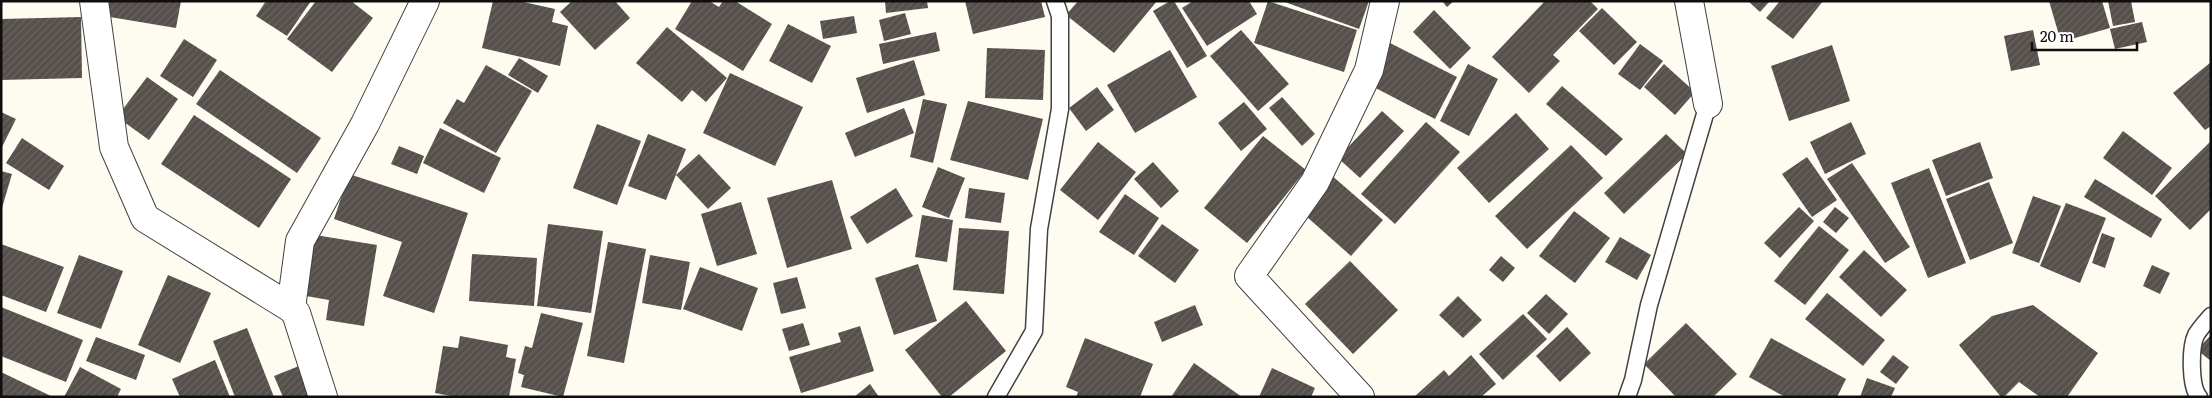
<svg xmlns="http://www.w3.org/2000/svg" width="2212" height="398" font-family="Literata,serif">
	<defs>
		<pattern id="building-hatch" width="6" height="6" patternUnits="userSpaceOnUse" patternTransform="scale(1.25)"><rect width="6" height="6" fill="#564f4b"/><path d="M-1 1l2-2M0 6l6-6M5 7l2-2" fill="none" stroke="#696461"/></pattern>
	</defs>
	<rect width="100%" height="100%" fill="#fefcf0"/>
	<g fill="url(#building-hatch)">
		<polygon points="107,1 181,1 176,28 104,16"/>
		<polygon points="266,1 311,1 287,36 256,16"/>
		<polygon points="316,1 351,1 373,18 332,72 287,39"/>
		<polygon points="493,1 519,1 555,9 552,22 568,26 560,66 482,48"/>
		<polygon points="572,1 615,1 630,18 595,50 560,12"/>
		<polygon points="692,1 709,1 719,7 723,1 735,1 772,24 743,71 675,29"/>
		<polygon points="885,1 927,1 928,8 886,13"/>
		<polygon points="965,1 1041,1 1045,17 973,34"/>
		<polygon points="1078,1 1157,1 1114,53 1066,15"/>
		<polygon points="1170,1 1174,1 1207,56 1187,68 1153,11"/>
		<polygon points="1193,1 1249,1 1257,14 1207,46 1182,8"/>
		<polygon points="1268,1 1357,30 1344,72 1254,43"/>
		<polygon points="1282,1 1369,1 1359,29"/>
		<polygon points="1442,1 1454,1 1447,7"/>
		<polygon points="1545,1 1590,1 1598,9 1553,55 1560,61 1529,93 1492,57"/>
		<polygon points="1748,1 1770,1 1760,12"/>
		<polygon points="1780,1 1823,1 1793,39 1766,18"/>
		<polygon points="2049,1 2102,1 2110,28 2061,42"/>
		<polygon points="2108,1 2131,1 2135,22 2113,26"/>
		<polygon points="1602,8 1637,42 1614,65 1579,31"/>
		<polygon points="1434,10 1471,48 1450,69 1413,32"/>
		<polygon points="905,13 911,34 884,41 879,20"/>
		<polygon points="854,16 857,33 823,39 820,21"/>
		<polygon points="81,17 82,78 1,80 1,19"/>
		<polygon points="2142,22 2147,42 2115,49 2110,29"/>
		<polygon points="788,24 831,46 812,83 769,61"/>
		<polygon points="667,27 727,78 706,102 692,90 682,102 636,63"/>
		<polygon points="1241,30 1289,84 1258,111 1210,56"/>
		<polygon points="2033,30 2040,65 2011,71 2004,36"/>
		<polygon points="936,32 940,51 883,64 879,44"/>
		<polygon points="184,39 217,60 193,97 160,76"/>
		<polygon points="1390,43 1457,77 1435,119 1368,84"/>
		<polygon points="1640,44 1663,61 1640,90 1618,74"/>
		<polygon points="1832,45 1850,101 1789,121 1771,66"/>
		<polygon points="987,48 1045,50 1043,100 985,98"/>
		<polygon points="1170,50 1197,97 1135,133 1107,85"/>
		<polygon points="519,58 548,76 538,93 508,75"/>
		<polygon points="914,60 925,95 867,113 856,78"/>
		<polygon points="2211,62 2211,126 2205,130 2173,93"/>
		<polygon points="1468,64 1498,79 1469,136 1440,121"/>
		<polygon points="1664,64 1695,92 1675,115 1644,87"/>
		<polygon points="486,65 532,91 496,153 443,123 457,99 464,103"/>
		<polygon points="220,70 321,138 297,173 196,104"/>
		<polygon points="730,73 803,107 775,166 703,133"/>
		<polygon points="147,77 178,99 149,140 117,117"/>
		<polygon points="1562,86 1623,139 1606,156 1546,104"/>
		<polygon points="1097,87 1114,110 1086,131 1069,108"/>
		<polygon points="1282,97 1315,134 1302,146 1269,108"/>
		<polygon points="923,99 947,104 933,163 910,157"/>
		<polygon points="968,101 1043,119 1028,180 950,160"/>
		<polygon points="1244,102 1267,129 1241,151 1218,123"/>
		<polygon points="904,108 914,133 855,157 845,133"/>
		<polygon points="1382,111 1404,131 1360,178 1338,158"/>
		<polygon points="1,112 16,119 1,149"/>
		<polygon points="1516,113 1549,149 1489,203 1457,168"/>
		<polygon points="194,115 291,179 259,228 161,164"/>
		<polygon points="1426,122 1460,152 1395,224 1361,194"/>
		<polygon points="1851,122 1866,154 1825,174 1810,142"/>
		<polygon points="597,124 641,141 617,205 573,188"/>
		<polygon points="440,128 501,158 484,193 423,163"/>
		<polygon points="2123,131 2172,168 2152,195 2103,158"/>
		<polygon points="648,134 686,149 666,200 628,186"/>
		<polygon points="1666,134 1687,154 1624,214 1604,193"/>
		<polygon points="1263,136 1306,170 1247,243 1204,208"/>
		<polygon points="22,138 64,166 49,190 6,163"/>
		<polygon points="2211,141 2211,209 2190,230 2155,196"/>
		<polygon points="1098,142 1136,172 1098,220 1060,190"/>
		<polygon points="1980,142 1993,178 1946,196 1932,160"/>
		<polygon points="1571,145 1603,178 1527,249 1495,216"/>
		<polygon points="399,146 424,156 417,174 391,164"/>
		<polygon points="699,154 731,188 708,209 676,175"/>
		<polygon points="1807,157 1837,200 1812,217 1782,174"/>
		<polygon points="1153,162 1179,191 1161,208 1134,179"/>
		<polygon points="1852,163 1910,247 1885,263 1827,179"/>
		<polygon points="938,167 965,178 949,218 922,207"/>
		<polygon points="1929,168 1966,263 1928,278 1891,183"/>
		<polygon points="1,171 12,174 2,208 1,208"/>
		<polygon points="349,174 468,213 434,313 383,296 402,242 334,219"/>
		<polygon points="1330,174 1383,220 1351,256 1298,209"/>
		<polygon points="2095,179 2162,219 2151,238 2084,197"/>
		<polygon points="832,180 852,249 787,268 767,198"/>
		<polygon points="1989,182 2013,243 1970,260 1946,199"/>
		<polygon points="896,188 913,216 867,244 850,217"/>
		<polygon points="969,188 1005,193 1001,223 965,218"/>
		<polygon points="1125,194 1159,218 1134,255 1099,232"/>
		<polygon points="2033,196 2061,206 2039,263 2012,253"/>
		<polygon points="741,202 757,254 717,266 701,214"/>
		<polygon points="2066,203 2106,218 2080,283 2040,266"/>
		<polygon points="1799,207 1814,221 1780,258 1764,243"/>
		<polygon points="1835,207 1849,218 1836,233 1823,222"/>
		<polygon points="1574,211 1610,238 1575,283 1539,256"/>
		<polygon points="922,215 953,220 947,262 915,257"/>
		<polygon points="548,224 603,231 591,313 537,306"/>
		<polygon points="1162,224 1199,250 1175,283 1138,256"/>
		<polygon points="1819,226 1849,250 1805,305 1774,281"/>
		<polygon points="959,228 1009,231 1004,294 953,290"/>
		<polygon points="2102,233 2115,238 2105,268 2092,263"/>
		<polygon points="315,235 377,245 364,326 326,320 329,300 306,296"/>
		<polygon points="1620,237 1651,255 1637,280 1605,262"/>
		<polygon points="608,242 646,249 624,363 587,356"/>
		<polygon points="1,244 64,267 46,312 1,295"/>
		<polygon points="1864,250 1907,290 1881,317 1839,277"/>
		<polygon points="472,254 537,258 534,306 469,301"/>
		<polygon points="79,255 123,271 101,329 57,313"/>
		<polygon points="650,255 690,262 681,310 642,303"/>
		<polygon points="1501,256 1515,268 1503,282 1489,270"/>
		<polygon points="1350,261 1398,310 1353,354 1305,304"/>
		<polygon points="918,264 937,321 894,335 875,278"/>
		<polygon points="2152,265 2170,273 2160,294 2143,286"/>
		<polygon points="700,267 758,288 742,331 683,309"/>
		<polygon points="168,275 211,293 180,363 138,345"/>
		<polygon points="797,277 806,308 781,314 773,283"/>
		<polygon points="1827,293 1885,340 1863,366 1805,319"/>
		<polygon points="1546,294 1568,314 1549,334 1527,313"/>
		<polygon points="1458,296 1482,320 1463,338 1439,315"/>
		<polygon points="966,301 1006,351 949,397 942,397 905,350"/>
		<polygon points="1195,305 1203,325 1162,342 1154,322"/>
		<polygon points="2033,305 2098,353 2067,397 2040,397 2019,382 2004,397 2001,397 1959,345 1992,316"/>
		<polygon points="1,307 83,340 66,382 1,356"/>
		<polygon points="541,313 583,323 563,397 521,387 524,375 518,373 525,346 532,348"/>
		<polygon points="1523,314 1547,339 1503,380 1479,354"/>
		<polygon points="803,323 810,345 789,351 782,329"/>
		<polygon points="1686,323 1737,374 1713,397 1676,397 1644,364"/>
		<polygon points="860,326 874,371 801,393 789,357 841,342 838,333"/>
		<polygon points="1567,327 1591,353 1560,382 1536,356"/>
		<polygon points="247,328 274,397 235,397 213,341"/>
		<polygon points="2211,335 2211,361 2197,350"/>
		<polygon points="460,336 508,345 506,357 516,359 509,397 456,397 435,393 443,346 458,348"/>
		<polygon points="96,337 145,355 136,380 86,361"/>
		<polygon points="1085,338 1153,364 1140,397 1076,397 1078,392 1066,387"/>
		<polygon points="1771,338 1846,379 1837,397 1785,397 1749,377"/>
		<polygon points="1471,355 1496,384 1481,397 1414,397 1444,370 1449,376"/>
		<polygon points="1893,355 1909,367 1896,384 1880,372"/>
		<polygon points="215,360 230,397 180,397 172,379"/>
		<polygon points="1194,363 1242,397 1171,397"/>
		<polygon points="304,364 317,397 283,397 274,376"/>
		<polygon points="80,367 121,389 117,397 64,397"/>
		<polygon points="1272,368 1315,388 1311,397 1259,397"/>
		<polygon points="1,372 53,397 1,397"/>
		<polygon points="1867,378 1895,388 1891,397 1860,397"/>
		<polygon points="870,384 879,397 854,397"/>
	</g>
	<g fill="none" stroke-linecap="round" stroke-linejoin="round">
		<g stroke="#414141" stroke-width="19">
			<g id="lane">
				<polyline points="996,397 1034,331 1039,229 1060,109 1060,16 1055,1"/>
				<polyline points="1627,397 1633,380 1649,305 1708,104"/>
				<path d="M2199,397c-9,-10 -9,-49 -3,-62 4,-7 10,-13 15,-19"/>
			</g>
		</g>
		<g stroke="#414141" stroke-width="30">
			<g id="street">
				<polyline points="94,1 114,147 145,218 291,308 296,313 323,397"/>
				<polyline points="1689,1 1708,104"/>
				<polyline points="291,308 300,241 365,124 425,1"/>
				<polyline points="1360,397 1249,276 1315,182 1369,70 1385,1"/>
			</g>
		</g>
		<use href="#lane" stroke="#fff" stroke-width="16"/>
		<use href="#street" stroke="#fff" stroke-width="28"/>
	</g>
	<rect width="2212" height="398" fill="none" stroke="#0e0e0e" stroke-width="5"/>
	<path d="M2032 42v8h105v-8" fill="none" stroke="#0e0e0e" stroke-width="2.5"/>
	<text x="2040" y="42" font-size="15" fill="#0e0e0e" stroke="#ffffff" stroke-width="4" paint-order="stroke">20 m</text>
</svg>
